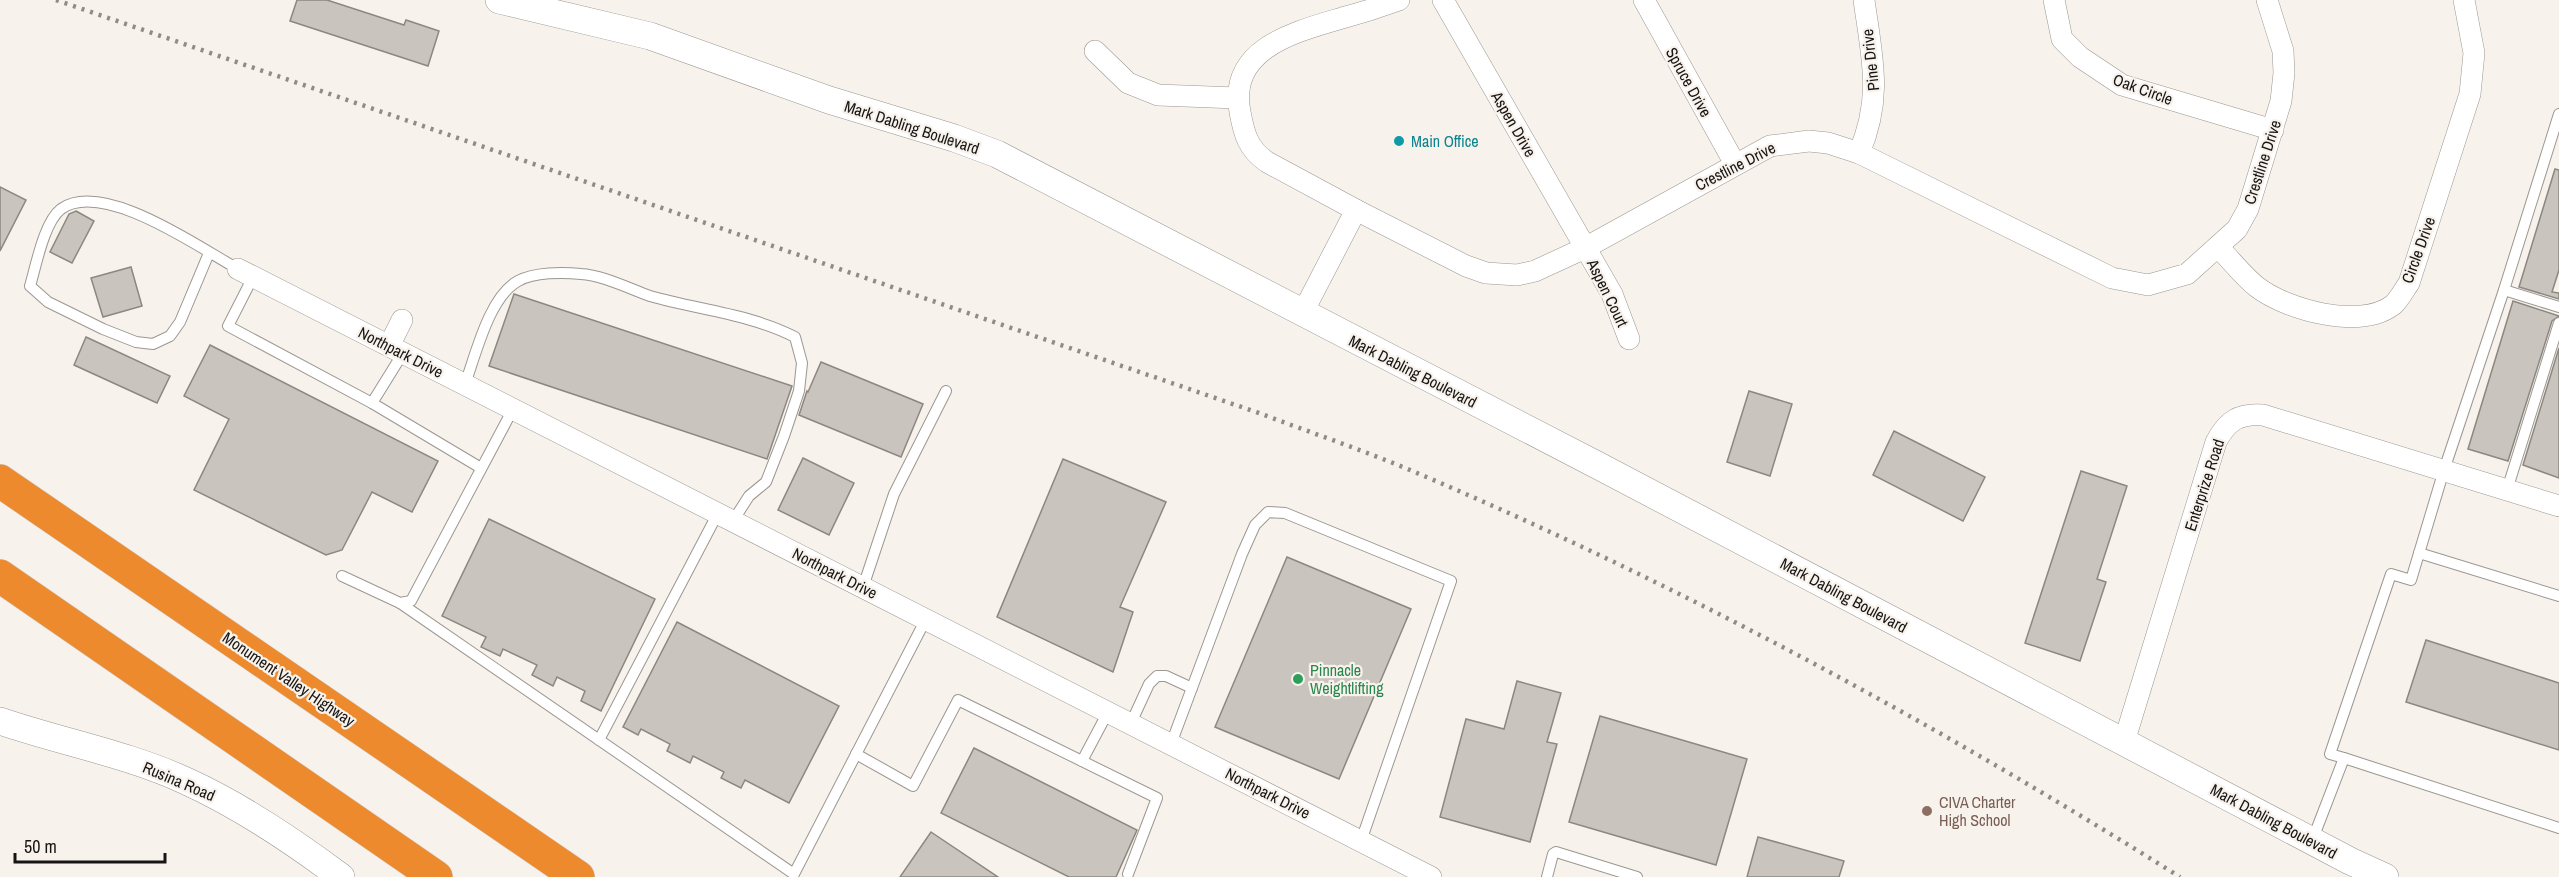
<svg xmlns="http://www.w3.org/2000/svg" width="2559" height="877" font-family="'Archivo Narrow',sans-serif">
	<rect width="100%" height="100%" fill="#f8f2ec"/>
	<g fill="#c9c5be" stroke="#8b8781" stroke-width="1.5">
		<polygon points="297,0 327,0 404,25 406,20 439,31 428,66 290,21"/>
		<polygon points="2555,169 2559,170 2559,270 2552,292 2559,293 2559,299 2519,287"/>
		<polygon points="0,187 26,200 0,251"/>
		<polygon points="76,211 94,221 72,263 50,252 69,214"/>
		<polygon points="131,267 142,306 103,317 91,278"/>
		<polygon points="514,294 792,386 767,459 489,366"/>
		<polygon points="2513,301 2559,316 2552,321 2508,461 2468,449"/>
		<polygon points="86,337 170,376 157,403 74,365"/>
		<polygon points="210,345 438,461 412,512 372,492 342,550 326,555 194,490 229,419 184,396"/>
		<polygon points="2559,348 2559,478 2523,465"/>
		<polygon points="821,362 923,404 901,457 799,415 807,391 808,392"/>
		<polygon points="1749,391 1792,404 1770,476 1727,462"/>
		<polygon points="1894,431 1985,477 1963,521 1873,475"/>
		<polygon points="803,458 854,483 829,535 778,510"/>
		<polygon points="1063,459 1166,502 1120,607 1133,612 1113,672 997,617"/>
		<polygon points="2081,471 2127,486 2097,579 2106,582 2080,661 2025,643"/>
		<polygon points="489,519 655,599 601,711 581,701 585,691 557,677 553,686 532,675 537,665 503,649 500,656 481,647 486,637 442,616"/>
		<polygon points="1287,557 1411,609 1339,779 1215,727"/>
		<polygon points="677,622 839,706 789,803 745,780 741,788 721,778 724,772 693,756 690,763 667,751 670,744 641,729 638,735 623,727"/>
		<polygon points="2426,640 2559,683 2559,750 2406,702"/>
		<polygon points="1517,681 1561,693 1547,742 1557,744 1530,842 1440,817 1466,719 1504,729"/>
		<polygon points="1600,716 1747,759 1716,865 1569,822"/>
		<polygon points="974,748 1137,830 1116,877 1069,877 941,813"/>
		<polygon points="931,832 998,877 900,877"/>
		<polygon points="1758,837 1844,861 1839,877 1747,877"/>
	</g>
	<g fill="none" stroke-linecap="round" stroke-linejoin="round">
		<g stroke="#9c9791" stroke-width="12">
			<g id="service">
				<polyline points="2559,114 2504,290 2559,307"/>
				<path d="M209,253l-29,69 -10,14 -17,8 -17,-2 -33,-13 -55,-27 -18,-16c6,-20 14,-64 31,-77 42,-30 139,39 177,60"/>
				<polyline points="253,277 228,326 372,403"/>
				<polyline points="403,353 372,403 481,468"/>
				<path d="M465,384c11,-30 24,-87 53,-103 16,-9 45,-9 63,-7 21,1 49,15 69,22 49,14 100,18 145,41l7,26 -3,28 -15,45 -18,46 -17,14 -16,25"/>
				<polyline points="2507,490 2559,323"/>
				<polyline points="2419,553 2559,596"/>
				<polyline points="342,576 400,603 411,601 513,409"/>
				<polyline points="863,587 894,494 946,391"/>
				<polyline points="400,603 794,874 926,619"/>
				<polyline points="1131,723 1149,684 1157,676 1166,676 1192,688"/>
				<polyline points="599,740 718,513"/>
				<polyline points="1171,744 1242,554 1255,525 1268,512 1285,513 1451,581 1361,841"/>
				<polyline points="856,754 913,786 958,700 1157,798 1128,874"/>
				<polyline points="2344,758 2330,754 2391,574 2411,580 2444,470 2504,290"/>
				<polyline points="1082,761 1108,712"/>
				<polyline points="2312,841 2344,758 2559,828"/>
				<polyline points="1547,877 1553,854 1556,852 1637,877"/>
			</g>
		</g>
		<g stroke="#9c9791" stroke-width="22">
			<g id="minor">
				<path d="M1399,0c-19,7 -38,13 -57,18 -47,14 -114,30 -102,94 4,22 8,37 27,50l89,48 110,56 20,7 31,2 18,-4 50,-23 185,-102 39,-5 19,2 31,10 253,125 36,7 39,-11 50,-45 11,-20 33,-108 3,-28 -1,-22 -16,-51"/>
				<polyline points="1443,0 1612,294 1629,339"/>
				<polyline points="1644,0 1735,164"/>
				<polyline points="2054,0 2062,39 2080,57 2122,85 2273,130"/>
				<polyline points="1095,51 1128,83 1158,95 1237,98"/>
				<path d="M1859,153c24,-56 13,-95 5,-153"/>
				<path d="M2218,247c13,13 25,29 39,40 30,23 103,43 136,18 6,-5 11,-15 16,-22l61,-189 4,-41 -10,-53"/>
				<polyline points="238,269 1431,877"/>
				<polyline points="1302,314 1356,210"/>
				<polyline points="389,346 402,320"/>
				<path d="M2124,742l92,-300c11,-21 23,-29 47,-27l296,91"/>
			</g>
		</g>
		<g stroke="#9c9791" stroke-width="28">
			<g id="tertiary">
				<polyline points="499,0 650,36 829,100 954,138 997,154 1597,465 2350,861 2385,877"/>
				<path d="M0,721c61,21 128,33 186,60 55,25 107,60 155,96"/>
			</g>
		</g>
		<g stroke="#d1d0d0" stroke-width="34">
			<g id="motorway">
				<polyline points="0,481 578,877"/>
				<polyline points="0,576 436,877"/>
			</g>
		</g>
		<use href="#service" stroke="#fff" stroke-width="10"/>
		<use href="#minor" stroke="#fff" stroke-width="21"/>
		<use href="#tertiary" stroke="#fff" stroke-width="27"/>
		<use href="#motorway" stroke="#ed8a2d" stroke-width="33"/>
		<path stroke="#8f8b87" stroke-width="4.5" stroke-dasharray="3 6" stroke-linecap="butt" d="M56,0l1203,413c50,19 101,36 151,57 268,113 523,252 770,407"/>
	</g>
	<circle fill="#0f9aa8" stroke="#f8f2ec" stroke-width="2" cx="1399" cy="141" r="6"/>
	<circle fill="#2e9e5b" stroke="#f8f2ec" stroke-width="2" cx="1298" cy="679" r="6"/>
	<circle fill="#8d6e63" stroke="#f8f2ec" stroke-width="2" cx="1927" cy="811" r="6"/>
	<g text-anchor="middle" dominant-baseline="central" stroke-width="4.5" stroke-linejoin="round" paint-order="stroke">
		<g font-size="16" fill="#171513" stroke="#f8f2ec">
			<text transform="translate(1870 60) rotate(-96)">Pine Drive</text>
			<text transform="translate(1689 82) rotate(61)">Spruce Drive</text>
			<text transform="translate(2143 89) rotate(20)">Oak Circle</text>
			<text transform="translate(1514 124) rotate(60)">Aspen Drive</text>
			<text transform="translate(912 127) rotate(18)">Mark Dabling Boulevard</text>
			<text transform="translate(2262 162) rotate(-72)">Crestline Drive</text>
			<text transform="translate(1735 166) rotate(-27)">Crestline Drive</text>
			<text transform="translate(2418 250) rotate(-70)">Circle Drive</text>
			<text transform="translate(1608 293) rotate(64)">Aspen Court</text>
			<text transform="translate(401 352) rotate(27)">Northpark Drive</text>
			<text transform="translate(1413 371) rotate(27)">Mark Dabling Boulevard</text>
			<text transform="translate(2204 485) rotate(-72)">Enterprize Road</text>
			<text transform="translate(835 573) rotate(27)">Northpark Drive</text>
			<text transform="translate(1844 595) rotate(28)">Mark Dabling Boulevard</text>
			<text transform="translate(289 679) rotate(34)">Monument Valley Highway</text>
			<text transform="translate(179 781) rotate(23)">Rusina Road</text>
			<text transform="translate(1268 793) rotate(27)">Northpark Drive</text>
			<text transform="translate(2274 821) rotate(28)">Mark Dabling Boulevard</text>
		</g>
		<g font-size="16" fill="#0d838f" stroke="#f8f2ec" text-anchor="start">
			<text x="1411" y="141">Main Office</text>
		</g>
		<g font-size="16" fill="#27864d" stroke="#f8f2ec" text-anchor="start">
			<text x="1310" y="670">Pinnacle<tspan x="1310" dy="18">Weightlifting</tspan></text>
		</g>
		<g font-size="16" fill="#785e54" stroke="#f8f2ec" text-anchor="start">
			<text x="1939" y="802">CIVA Charter<tspan x="1939" dy="18">High School</tspan></text>
		</g>
	</g>
	<path d="M15 853v9h150v-9" fill="none" stroke="#171513" stroke-width="3"/>
	<text x="24" y="853" font-size="18" fill="#171513" stroke="#f8f2ec" stroke-width="4.5" paint-order="stroke">50 m</text>
</svg>
